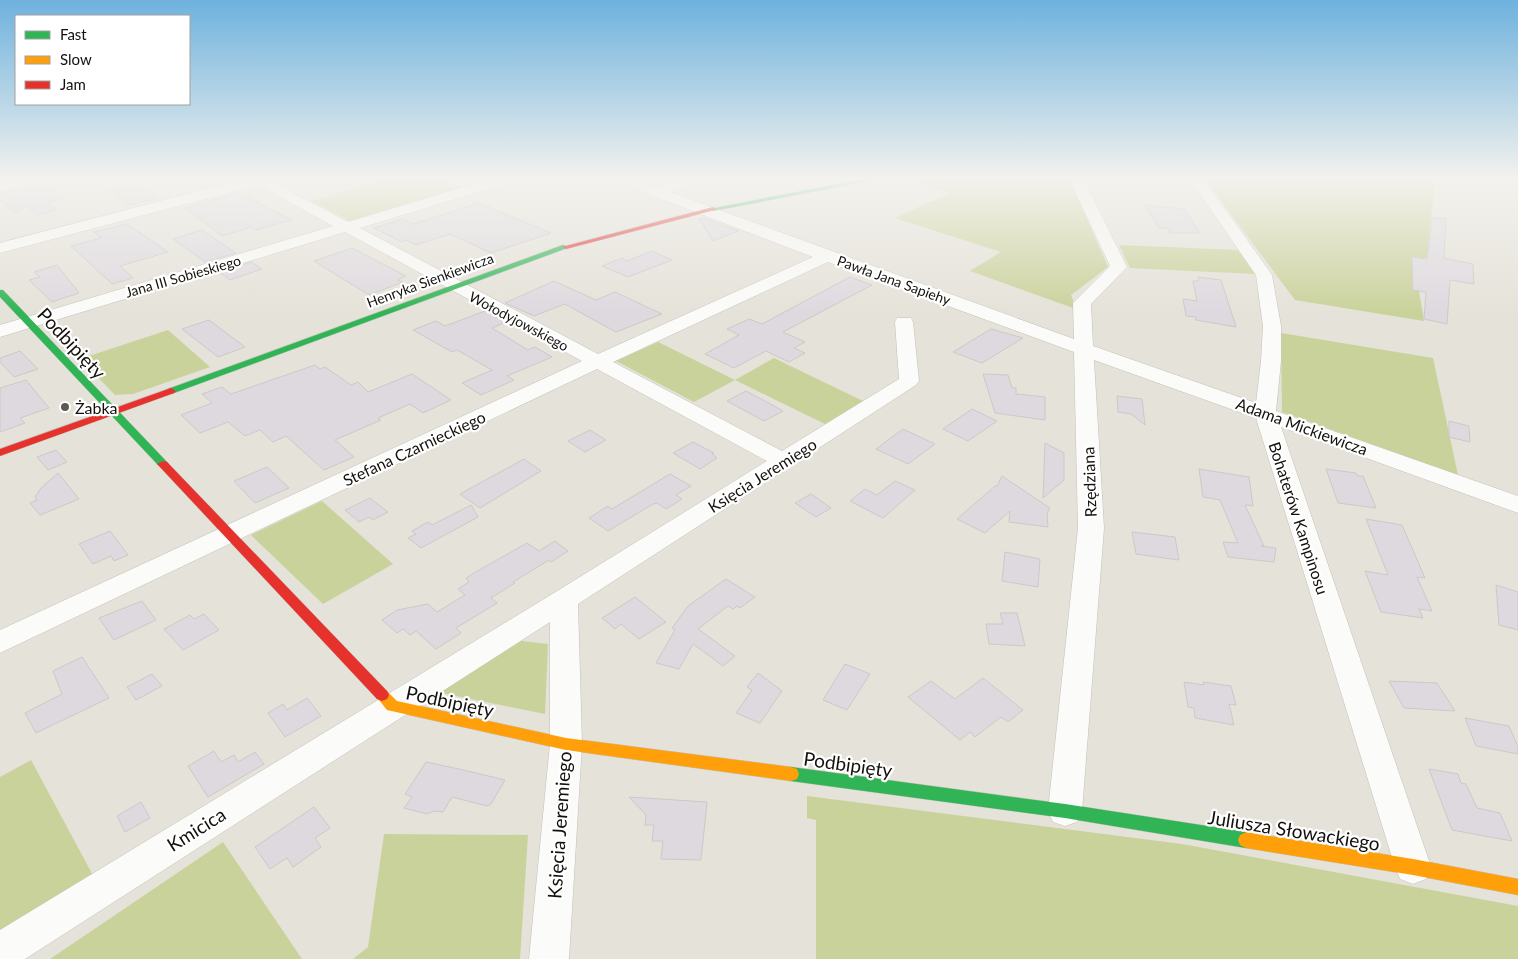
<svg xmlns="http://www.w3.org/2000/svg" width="1518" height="959" font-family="Lato,sans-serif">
	<rect width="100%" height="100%" fill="#e5e2d9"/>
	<g fill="#cad29b">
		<polygon points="390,178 440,178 463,188 351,222 311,201"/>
		<polygon points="913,178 1069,178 1108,267 1071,295 1076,309 970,271 1001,252 895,218 949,193 909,179"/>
		<polygon points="1204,178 1435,178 1427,259 1412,257 1413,289 1419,291 1424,321 1295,300"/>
		<polygon points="1119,245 1238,250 1255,274 1130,268"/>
		<polygon points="168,330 210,367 133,394 115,395 80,359"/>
		<polygon points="1281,333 1433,358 1458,475 1282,412"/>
		<polygon points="658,342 735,380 774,358 863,401 825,424 735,380 694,402 616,361"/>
		<polygon points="322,501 393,564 323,604 251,535"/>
		<polygon points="514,640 548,644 545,714 432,691"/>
		<polygon points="31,760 96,881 0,940 0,777"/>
		<polygon points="807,796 1182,844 1518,906 1518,959 816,959 816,820 807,818"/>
		<polygon points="384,834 528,835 520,959 353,959 368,947"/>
		<polygon points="223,842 302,959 50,959"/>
	</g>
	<g fill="#ded9df" stroke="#cbc9c8">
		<polygon points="186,178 220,178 225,182 204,188"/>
		<polygon points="51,182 48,184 65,198 48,202 57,210 36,215 26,205 16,214 0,200 0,193"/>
		<polygon points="136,183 159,198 129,205 110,189"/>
		<polygon points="240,192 262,205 292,220 256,230 251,227 222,236 185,208"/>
		<polygon points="479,203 551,233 491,253 450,234 416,245 406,240 402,242 374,228 402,219 413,224"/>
		<polygon points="1144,205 1184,209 1200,233 1170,233 1167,228 1159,228"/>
		<polygon points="703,218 738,231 713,241 699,219"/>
		<polygon points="1432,218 1446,218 1444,258 1473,264 1474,284 1450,280 1447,324 1424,319 1426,292 1413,290 1412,257 1427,259"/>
		<polygon points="127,224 168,252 120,266 133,278 112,284 71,246 101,238 94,232"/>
		<polygon points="202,230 236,253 205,262 173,239"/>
		<polygon points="352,248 406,276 397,280 403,282 369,295 314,261"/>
		<polygon points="652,251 672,260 628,277 602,266 622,258 627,261"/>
		<polygon points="251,262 262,269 230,280 219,272"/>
		<polygon points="57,265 79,293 52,302 29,280 40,277 34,272"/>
		<polygon points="850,277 872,285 783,332 805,342 794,348 805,353 789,362 766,351 734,368 705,354 739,335 727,329 749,319 762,324"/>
		<polygon points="1198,277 1221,280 1236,327 1196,320 1196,317 1186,316 1183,299 1197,301 1193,281 1199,281"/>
		<polygon points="554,281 596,300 615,292 662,314 616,332 565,304 534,316 505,303"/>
		<polygon points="485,311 506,322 492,328 528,350 535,347 552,357 507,376 514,380 481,395 462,383 492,370 457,350 452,352 413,330 436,321 445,326"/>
		<polygon points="209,320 245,347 218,357 182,329"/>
		<polygon points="991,329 1023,338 982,363 953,352"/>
		<polygon points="20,351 38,369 14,377 0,362 0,358"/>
		<polygon points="315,365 320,369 325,367 351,385 358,382 368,392 412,374 451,400 423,413 410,404 378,418 381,420 335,440 354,457 324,470 286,436 273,442 260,430 245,436 228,422 200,433 181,415 212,403 202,394 222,387 231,394"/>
		<polygon points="983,374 1008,375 1012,388 1016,388 1016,394 1045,397 1045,420 995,413"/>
		<polygon points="26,380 49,408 20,418 25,423 0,432 0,388"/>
		<polygon points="746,391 767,402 783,411 764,421 727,401"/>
		<polygon points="1117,396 1142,399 1145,425 1131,414 1118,412"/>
		<polygon points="972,409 997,421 968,441 943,429"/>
		<polygon points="1449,421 1469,426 1470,442 1449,437"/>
		<polygon points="903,429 935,444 908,464 876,449"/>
		<polygon points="590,430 606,440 585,452 568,441"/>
		<polygon points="693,442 714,453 712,454 717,458 700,469 673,453"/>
		<polygon points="1045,443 1064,453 1064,480 1043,498"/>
		<polygon points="56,450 67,462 48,470 37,457"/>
		<polygon points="524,459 541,471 480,508 460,494"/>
		<polygon points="267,467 289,488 255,503 234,481"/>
		<polygon points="1199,469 1249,477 1253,506 1245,505 1264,546 1261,546 1276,548 1274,562 1228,557 1223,542 1238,543 1220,500 1203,497"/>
		<polygon points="1326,469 1356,473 1357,476 1363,476 1376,508 1338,503"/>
		<polygon points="58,473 79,499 40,515 30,503 37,500 35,497 41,488"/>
		<polygon points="670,474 691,486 676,495 682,499 666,509 657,503 653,504 608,531 589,518 608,506 612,509"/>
		<polygon points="1002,476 1050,508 1047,514 1048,527 1009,522 1010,511 985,533 957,519 995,486 997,486"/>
		<polygon points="895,481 915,490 883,518 850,501 865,489 877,495"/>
		<polygon points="811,494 831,508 816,517 795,503"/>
		<polygon points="370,498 388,512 373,520 369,517 359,522 345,510"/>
		<polygon points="471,505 478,517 421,548 408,538 416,534 412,531 428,522 432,525"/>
		<polygon points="1366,519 1402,525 1425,578 1417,577 1432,611 1419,609 1423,618 1381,612 1365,571 1388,575"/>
		<polygon points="110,531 128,555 114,561 111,556 93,564 79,544"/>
		<polygon points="1132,532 1175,537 1179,560 1136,554"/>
		<polygon points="555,541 568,551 551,562 549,560 513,582 515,583 491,598 497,603 456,628 461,633 436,649 416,631 410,635 403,629 397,633 382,620 397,610 428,604 437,612 465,595 458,589 469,582 466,578 474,573 527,543 539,551"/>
		<polygon points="1005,552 1040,559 1038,587 1002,581"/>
		<polygon points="726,579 755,597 740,608 737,606 733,609 728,606 698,629 735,656 723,666 693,644 679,669 656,663 675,630 672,628 688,606"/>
		<polygon points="1496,585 1518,592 1518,630 1499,625"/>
		<polygon points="635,597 666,622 639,639 621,624 615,629 602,618"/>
		<polygon points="142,601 156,620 114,640 99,618"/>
		<polygon points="1000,613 1017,613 1025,646 989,644 986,624 1003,624"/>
		<polygon points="204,614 219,630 183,650 164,629 190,615 194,619"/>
		<polygon points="82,657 109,698 36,733 25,713 62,694 53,671"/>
		<polygon points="845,664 870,674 847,710 823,700"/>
		<polygon points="758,673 782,691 760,723 736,713 752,690 747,687"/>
		<polygon points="152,674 162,686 136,700 127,687"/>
		<polygon points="983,678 1023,710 1008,722 1001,717 975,737 970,732 960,740 908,697 931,681 955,699"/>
		<polygon points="1389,681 1437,683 1455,711 1404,708"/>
		<polygon points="1184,682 1204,685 1203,682 1231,686 1236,705 1229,704 1234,725 1195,718 1194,708 1188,707"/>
		<polygon points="307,698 321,716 285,737 268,713 283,704 287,710"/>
		<polygon points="1465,718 1509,726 1518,747 1518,754 1476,746"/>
		<polygon points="214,751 221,762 234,755 238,762 255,752 264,764 208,797 188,766"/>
		<polygon points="426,762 459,769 505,780 491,804 487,806 452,797 443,812 434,811 427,814 404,808 412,797 405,794"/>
		<polygon points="1429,769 1458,774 1461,783 1466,784 1477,808 1500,813 1512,841 1452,830"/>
		<polygon points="629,797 707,802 701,860 661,859 663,841 652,841 654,825 645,825 646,815"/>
		<polygon points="141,802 150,818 125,832 117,816"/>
		<polygon points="314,807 330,828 315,838 321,847 293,867 287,858 270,869 255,847"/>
	</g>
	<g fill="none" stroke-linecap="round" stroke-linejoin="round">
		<g stroke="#c3c0b9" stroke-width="1">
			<g id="street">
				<polygon points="19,178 45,178 43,181 0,191 0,183"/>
				<polygon points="248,178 277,178 272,182 348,222 493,178 516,178 514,181 360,228 598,354 813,257 651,195 613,178 634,178 657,187 682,178 703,178 670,192 1074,339 1073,303 1110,266 1069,178 1083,178 1127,267 1091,304 1093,346 1256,403 1261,361 1263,326 1256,275 1189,178 1203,178 1272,275 1281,326 1281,361 1276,411 1518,496 1518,513 1281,427 1431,867 1426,879 1413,884 1400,879 1395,867 1256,418 1094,360 1104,528 1082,811 1077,822 1065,826 1053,822 1048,811 1078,528 1074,352 828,262 613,362 782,451 899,379 895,322 897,318 911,318 913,322 919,381 916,385 578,604 582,744 569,959 529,959 550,744 550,622 25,959 0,959 0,930 554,593 767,461 597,369 0,653 0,630 582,361 345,232 0,337 0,325 333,226 258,185 0,253 0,243"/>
			</g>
		</g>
		<g stroke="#c3c0b9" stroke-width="1">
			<g id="fast">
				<polygon points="869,178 885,178 713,211 710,209"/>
				<polygon points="563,245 570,247 174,393 171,394 166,391 168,389"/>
				<polygon points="0,290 3,290 167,462 169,464 167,466 159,466 0,297"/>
				<polygon points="791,767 1065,804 1246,832 1252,835 1254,840 1252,845 1246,848 1065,818 791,781 785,779 783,774 785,769"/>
			</g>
		</g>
		<g stroke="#c3c0b9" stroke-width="1">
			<g id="slow">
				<polygon points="382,689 387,691 397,701 566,738 791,767 797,769 799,774 797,779 791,781 566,750 387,710 375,695 377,691"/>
				<polygon points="1246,832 1413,859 1518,879 1518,895 1413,875 1246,848 1240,845 1238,840 1240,835"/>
			</g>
		</g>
		<g stroke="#c3c0b9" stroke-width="1">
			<g id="jam">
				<polygon points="713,207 716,209 715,210 566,249 562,247"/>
				<polygon points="171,388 176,391 174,393 0,456 0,449"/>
				<polygon points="163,461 167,462 387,691 389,695 387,699 382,701 377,699 159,466 157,464"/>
			</g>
		</g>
		<use href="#street" fill="#fbfbf9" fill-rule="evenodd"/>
		<use href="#fast" fill="#30b455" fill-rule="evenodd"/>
		<use href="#slow" fill="#ff9f0a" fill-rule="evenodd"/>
		<use href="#jam" fill="#e5322d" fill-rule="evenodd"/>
	</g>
	<linearGradient id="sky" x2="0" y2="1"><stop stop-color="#6eb2de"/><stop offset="0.57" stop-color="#f3f2ee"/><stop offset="1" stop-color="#f3f2ee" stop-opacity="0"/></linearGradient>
	<rect width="1518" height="313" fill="url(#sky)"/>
	<circle fill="#5c5a54" stroke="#fff" stroke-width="2" cx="65" cy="407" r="5"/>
	<g text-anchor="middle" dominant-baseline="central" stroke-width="4.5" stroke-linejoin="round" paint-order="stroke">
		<g font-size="14" fill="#13110c" stroke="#fff">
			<text transform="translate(183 276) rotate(-16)">Jana III Sobieskiego</text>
			<text transform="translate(430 280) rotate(-20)">Henryka Sienkiewicza</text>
			<text transform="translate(894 280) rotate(20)">Pawła Jana Sapiehy</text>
			<text transform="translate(519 321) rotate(28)">Wołodyjowskiego</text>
		</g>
		<g font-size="16" fill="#13110c" stroke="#fff" text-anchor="start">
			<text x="75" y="407">Żabka</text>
		</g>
		<g font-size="16" fill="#13110c" stroke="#fff">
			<text transform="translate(1302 426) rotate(20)">Adama Mickiewicza</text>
			<text transform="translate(414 448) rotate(-25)">Stefana Czarnieckiego</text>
			<text transform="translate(762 475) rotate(-32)">Księcia Jeremiego</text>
			<text transform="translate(1089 482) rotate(-92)">Rzędziana</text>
			<text transform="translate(1299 518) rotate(72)">Bohaterów Kampinosu</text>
		</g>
		<g font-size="19" fill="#13110c" stroke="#fff">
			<text transform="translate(72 343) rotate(47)">Podbipięty</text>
			<text transform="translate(450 701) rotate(12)">Podbipięty</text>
			<text transform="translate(848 764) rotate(8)">Podbipięty</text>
			<text transform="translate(559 825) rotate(-86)">Księcia Jeremiego</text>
			<text transform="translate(196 829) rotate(-32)">Kmicica</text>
			<text transform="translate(1294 830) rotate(9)">Juliusza Słowackiego</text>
		</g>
	</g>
	<rect x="15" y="15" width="175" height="90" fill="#ffffff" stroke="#a1a09e"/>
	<rect x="25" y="31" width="25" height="8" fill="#30b455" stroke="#a1a09e"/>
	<text x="60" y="40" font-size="15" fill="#13110c">Fast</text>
	<rect x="25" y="56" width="25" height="8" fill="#ff9f0a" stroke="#a1a09e"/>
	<text x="60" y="65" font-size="15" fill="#13110c">Slow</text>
	<rect x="25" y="81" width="25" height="8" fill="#e5322d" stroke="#a1a09e"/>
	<text x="60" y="90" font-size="15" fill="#13110c">Jam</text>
</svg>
